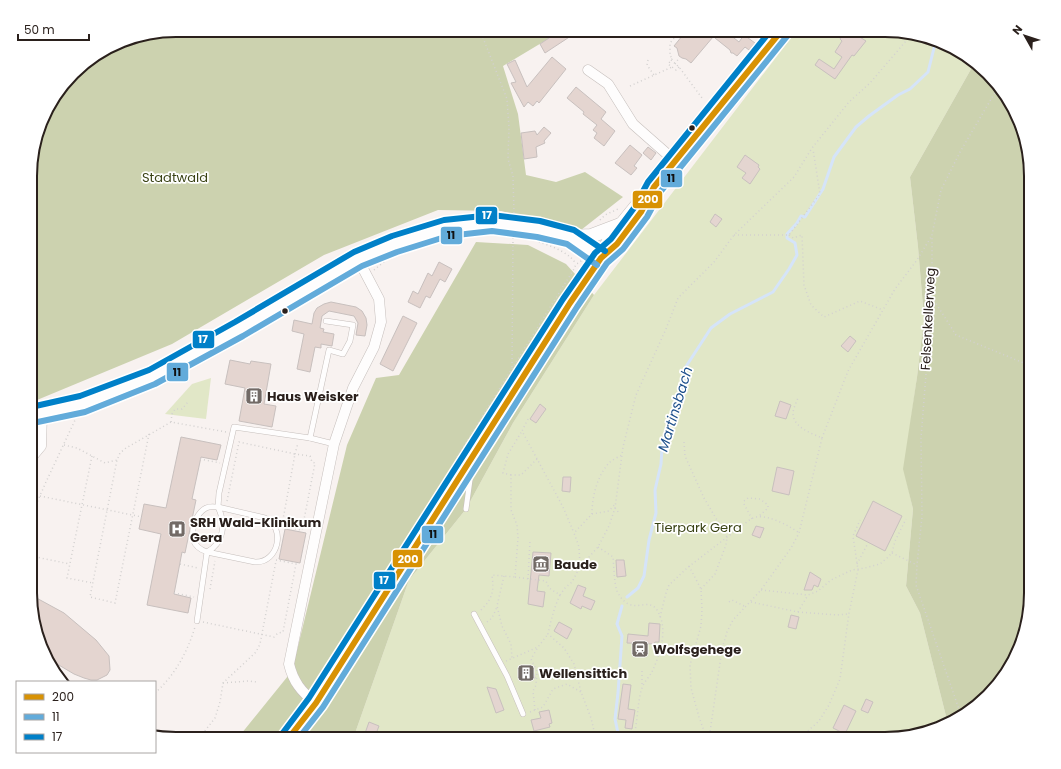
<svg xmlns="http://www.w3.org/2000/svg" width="1061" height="769" font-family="Poppins,sans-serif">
	<rect width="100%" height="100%" fill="#f8f2f0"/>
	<g fill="#e1e7c7">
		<polygon points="797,30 894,30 941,41 975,62 910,177 918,247 924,318 917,377 904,470 913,509 906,586 920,613 948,724 885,739 353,739 409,580 466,509 513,423 594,295"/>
		<polygon points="211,378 206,419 165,414 192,384"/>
	</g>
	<g fill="#ccd2af">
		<polygon points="176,30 563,30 503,66 518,114 526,175 556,182 585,172 623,197 581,230 501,211 438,210 324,255 172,344 37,400 31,400 31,157 45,111 80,66 120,41"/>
		<polygon points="975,62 1016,111 1031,167 1031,602 1023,640 1001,682 948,724 920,613 906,586 913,509 903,469 917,377 924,318 918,247 910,177"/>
		<polygon points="476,242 528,245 566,264 594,295 513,423 466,509 409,580 353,739 237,739 292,671 347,445 376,378 399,375"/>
	</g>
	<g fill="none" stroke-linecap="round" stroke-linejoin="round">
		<g stroke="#d5e4f9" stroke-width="3">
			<polyline points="627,597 638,588 644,576 649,540 656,513 655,490 661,464 662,448 666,429 675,413 682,393 685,368 711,328 730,314 773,292 789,269 797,255 795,243 787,238 787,234 797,223 801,216 805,217 823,189 834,157 856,127 869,116 898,95 910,89 928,72 935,44"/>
			<polyline points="616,739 618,733 615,719 618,693 622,636 617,624 622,606"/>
		</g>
	</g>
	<g fill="#e4d5d0" stroke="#c8c0be">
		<polygon points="580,30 545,53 540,44 555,34"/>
		<polygon points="687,30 704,30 713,37 691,63 686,59 682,58 679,56 677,48 674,46"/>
		<polygon points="724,30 739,42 744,35 755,43 749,50 745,47 737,56 733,53 731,53 730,50 715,38 719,33 722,33"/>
		<polygon points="846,30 849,30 866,41 854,56 852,55 835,79 815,65 819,59 834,69 842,57 835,52 842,41 840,39"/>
		<polygon points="552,57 566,69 539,103 537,101 533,106 528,102 524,107 511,83 516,82 507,64 515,60 527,87"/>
		<polygon points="576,87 606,112 601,119 615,131 604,146 594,138 597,133 593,130 597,125 583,114 584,112 567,98"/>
		<polygon points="544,127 551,133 544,141 545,143 536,147 537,157 524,159 521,133 535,131 537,135"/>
		<polygon points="630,145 642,155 634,166 637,168 631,175 615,163"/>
		<polygon points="648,147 656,153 651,160 643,153"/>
		<polygon points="745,155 759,165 758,167 760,169 750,184 742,178 746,173 737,167"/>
		<polygon points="715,214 722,219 716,227 710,222"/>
		<polygon points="439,262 452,269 445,282 440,279 430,298 426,296 420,308 408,302 413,291 418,294 428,273 432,276"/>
		<polygon points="331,302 356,307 362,311 366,318 367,325 365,336 356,335 358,323 354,316 329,311 322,316 320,328 324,329 323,332 334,334 332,346 321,344 321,348 315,347 310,372 297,369 304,334 292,331 294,320 312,324 314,313 317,308 324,304"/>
		<polygon points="403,316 417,323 393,371 380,364"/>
		<polygon points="850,336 856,341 848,352 841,346"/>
		<polygon points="230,360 250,364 251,361 271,364 264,404 276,406 272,427 239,421 245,388 225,384"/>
		<polygon points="780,401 791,405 786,419 775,416"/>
		<polygon points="540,404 546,409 536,423 530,419"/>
		<polygon points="181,437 221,445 217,460 201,457 192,499 196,500 185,553 182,552 174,594 191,598 188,613 147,605 161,534 139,529 144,504 166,508"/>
		<polygon points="777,467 794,471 789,495 772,491"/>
		<polygon points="563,477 571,477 570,492 562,491"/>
		<polygon points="873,501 902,516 885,551 856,536"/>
		<polygon points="756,526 764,528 760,538 752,535"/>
		<polygon points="285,529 306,533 300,563 279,559"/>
		<polygon points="533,552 551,553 549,576 539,575 537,591 545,592 543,607 528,604"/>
		<polygon points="616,560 624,560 626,576 617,577"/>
		<polygon points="810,572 821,579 818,587 814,585 812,590 804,590"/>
		<polygon points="578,585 586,588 583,596 595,601 591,610 582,606 581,609 570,603"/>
		<polygon points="31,595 64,613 96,640 109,656 110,670 107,675 97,680 91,680 84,678 74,674 47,658 31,612"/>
		<polygon points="791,615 799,617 796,629 788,627"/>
		<polygon points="559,622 572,629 567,639 554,631"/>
		<polygon points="649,623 660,624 659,642 655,642 654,644 627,643 628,634 648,636"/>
		<polygon points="532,667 535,678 521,680 519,670"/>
		<polygon points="623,684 631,685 628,709 635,710 632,729 625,728 626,720 618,719"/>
		<polygon points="487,687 496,689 504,710 496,713"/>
		<polygon points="866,699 873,702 868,713 861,710"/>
		<polygon points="844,705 856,711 845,734 833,728"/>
		<polygon points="549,710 552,723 549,724 550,727 534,731 531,720 541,718 539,712"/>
		<polygon points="369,722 379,726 374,739 363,739"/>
	</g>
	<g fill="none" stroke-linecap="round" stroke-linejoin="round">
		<g stroke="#c6bfbc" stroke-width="6">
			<g id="lane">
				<polyline points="310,438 329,350 343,354 350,341 353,325 326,321"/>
				<polyline points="462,474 470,480 466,509"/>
				<path d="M218,507l47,11c21,9 14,45 -10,44l-48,-10c17,-9 19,-28 11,-45z"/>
				<polyline points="474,614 507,676 523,714"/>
				<path d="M197,621l10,-69c-6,-2 -12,-6 -14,-13 -2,-10 3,-26 13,-31 4,-2 8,-1 12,-1l1,-14 15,-66 76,11 24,6"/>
			</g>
		</g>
		<g stroke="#c6bfbc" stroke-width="11">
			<g id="street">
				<polyline points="588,70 608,84 633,124 675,161"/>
				<polyline points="31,458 41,446 42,413"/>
				<path d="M316,703c-15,-11 -23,-22 -27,-39l45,-220 19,-56 21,-41 7,-25 -2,-23 -21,-40"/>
			</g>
		</g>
		<g stroke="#c6bfbc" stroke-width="15">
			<g id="secondary">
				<polyline points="570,237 591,236 620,225"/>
				<polyline points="31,415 82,404 99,398 152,377 239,329 358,259 394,244 446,228 492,223 514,225 539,229 570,237 601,258"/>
				<polyline points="288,739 316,703 543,345 570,303 601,258 610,239 636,207 654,187 782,30"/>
			</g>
		</g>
		<g stroke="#d3d1d0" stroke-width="1.5" stroke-dasharray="1 3" stroke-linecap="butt">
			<polyline points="480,30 507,99 509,127 508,159 513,176 514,213"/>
			<polyline points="648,60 647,65 654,75"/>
			<polyline points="671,60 679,67 702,98"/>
			<polyline points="675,64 679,58"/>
			<polyline points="679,67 676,70 668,64 673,58 670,56 670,43 681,30"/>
			<polyline points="630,86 672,67"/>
			<polyline points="600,220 605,215 618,209"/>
			<polyline points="734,235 789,235 820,194 813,149"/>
			<polyline points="789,235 793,238 802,235 804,285 811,305 824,317 860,301 883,310"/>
			<path d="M539,242c12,4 30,10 37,22"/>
			<polyline points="374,270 385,261"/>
			<polyline points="932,297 956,335 1031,366"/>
			<polyline points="512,367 513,237"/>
			<polyline points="528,419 522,431 563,507 574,533"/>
			<polyline points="171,422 172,414 175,409 182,409 188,402"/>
			<polyline points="149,434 115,603 90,597 117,460 120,453 126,448 171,422 226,432"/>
			<polyline points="822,438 848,371 895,289 917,260 931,237"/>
			<polyline points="684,442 685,456 704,498 727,537 726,545 715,574 701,589"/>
			<polyline points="64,445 77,448 105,463 117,460"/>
			<polyline points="92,456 67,578 93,583"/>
			<polyline points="457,457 574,269 576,264 579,263 582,260"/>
			<polyline points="200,459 220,463"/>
			<path d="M537,459l-16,16h-10v35l6,15 1,13 -3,39 31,4 3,7 11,7c-6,13 -9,25 -12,39l16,14 10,16 7,28 10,26 5,21"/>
			<polyline points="511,475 503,473 508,454 522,431"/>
			<polyline points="40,496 142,517"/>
			<polyline points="227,501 239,442 295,454 282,525"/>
			<polyline points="615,508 619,513"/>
			<path d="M592,514c0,-17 5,-38 17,-51 3,-3 9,-6 13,-8"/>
			<polyline points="31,516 46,482 76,418"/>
			<polyline points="752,519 744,504 744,501 748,498 760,499 768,505 768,508 758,517"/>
			<polyline points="283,527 302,530 315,463 312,462 310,456 295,454 298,443"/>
			<path d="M598,547l15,10c1,9 1,26 4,34 14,28 30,4 40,19 12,19 3,44 -5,62 -3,5 -8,10 -10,16 -5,15 -4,35 -9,51"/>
			<polyline points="892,553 917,565"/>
			<polyline points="31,556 70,564"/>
			<polyline points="180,564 198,568"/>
			<polyline points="857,564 868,543"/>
			<polyline points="580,566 579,547 574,533 592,514 609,511 616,503"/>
			<polyline points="689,566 701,589 702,610 701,626 690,665 691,688 699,717 707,739"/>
			<polyline points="504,576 497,606 502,626 511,644 512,658"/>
			<polyline points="528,579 530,541"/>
			<polyline points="210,589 215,561"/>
			<polyline points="761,590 808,595 818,591 831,580 852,570 865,568 880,564 887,558 892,553 895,541 906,519"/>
			<polyline points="174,593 194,597"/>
			<polyline points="560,595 565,588 572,582 580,567 598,547 609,526 615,508 623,447 636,395 666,329 678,298 714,262 734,235 794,177 812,148 849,102 870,83 912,34"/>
			<polyline points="729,602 732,600 746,607"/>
			<polyline points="751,602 798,612 808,595"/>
			<path d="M481,610c12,-12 13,-19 11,-35l23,2"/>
			<polyline points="798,612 837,615 848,614"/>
			<path d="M660,617l6,-24 3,-8 18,-17 61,-47c3,-2 6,-4 9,-4 12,-2 33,9 42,16"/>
			<polyline points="203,622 274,637 278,633 283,632 296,564 276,560"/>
			<polyline points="487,622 492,618 497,607"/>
			<polyline points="506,661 538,647 548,634"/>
			<polyline points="642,671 642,687"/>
			<polyline points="223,683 248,681 257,682"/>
			<path d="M155,693c20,-18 32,-40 40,-66"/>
			<polyline points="535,710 533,691 536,685 537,671 531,659 538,647"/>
			<polyline points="530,712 543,707 553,689 567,684 581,692"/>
			<polyline points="961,715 916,585 917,565 922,516 921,438 932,297 932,235 941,190 960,152 997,89"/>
			<polyline points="196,739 204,732 215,718 220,702 223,683 256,652 260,644 276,561"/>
			<path d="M709,739l13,-90 5,-17 6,-12 28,-30 30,-42 8,-15 23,-95c-11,-5 -28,-10 -29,-24 0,-5 3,-11 5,-16"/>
			<polyline points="799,739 819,721 829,705 840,679 849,613 858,570 853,536 860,520"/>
		</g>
		<use href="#lane" stroke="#fefdfd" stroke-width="5"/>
		<use href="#street" stroke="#fefdfd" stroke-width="10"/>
		<use href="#secondary" stroke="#fefdfd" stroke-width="14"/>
		<g stroke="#fff" stroke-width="9">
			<polyline id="bus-1" points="288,739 316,703 570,303 601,258 617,244 641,212 654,187 782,30"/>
		</g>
		<g stroke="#fff" stroke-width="9">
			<g id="bus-2">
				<polyline points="33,423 85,412 155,384 243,336 362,266 397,252 448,236 492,231 537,237 567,244 597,265"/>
				<polyline points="298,739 323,707 577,307 607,263 623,249 647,217 661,191 788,35"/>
			</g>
		</g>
		<g stroke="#fff" stroke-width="9">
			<g id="bus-3">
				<polyline points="31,407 80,396 149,370 235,322 354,252 392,236 444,220 492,215 540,221 574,230 605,251"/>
				<polyline points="282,734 309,698 563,299 595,253 611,239 634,208 648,182 771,30"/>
			</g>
		</g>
		<use href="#bus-1" stroke="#d89204" stroke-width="6"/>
		<use href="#bus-2" stroke="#62abda" stroke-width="6"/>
		<use href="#bus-3" stroke="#0080c8" stroke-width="6"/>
	</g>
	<defs>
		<g id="building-square" transform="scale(0.9)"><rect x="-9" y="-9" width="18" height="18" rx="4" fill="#726a66" stroke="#fff"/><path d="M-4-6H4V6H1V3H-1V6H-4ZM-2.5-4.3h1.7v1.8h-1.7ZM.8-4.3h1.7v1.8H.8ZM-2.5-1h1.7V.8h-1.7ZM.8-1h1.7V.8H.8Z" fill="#fff"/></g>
		<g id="hospital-square" transform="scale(0.9)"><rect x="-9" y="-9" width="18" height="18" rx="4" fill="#726a66" stroke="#fff"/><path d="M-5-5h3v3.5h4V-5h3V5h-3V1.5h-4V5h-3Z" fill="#fff"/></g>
		<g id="museum-square" transform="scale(0.9)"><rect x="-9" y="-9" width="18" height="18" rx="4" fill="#726a66" stroke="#fff"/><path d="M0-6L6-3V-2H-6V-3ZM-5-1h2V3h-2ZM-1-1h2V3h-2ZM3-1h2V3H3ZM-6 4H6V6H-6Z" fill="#fff"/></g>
		<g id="station-square" transform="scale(0.9)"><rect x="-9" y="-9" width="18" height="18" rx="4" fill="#726a66" stroke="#fff"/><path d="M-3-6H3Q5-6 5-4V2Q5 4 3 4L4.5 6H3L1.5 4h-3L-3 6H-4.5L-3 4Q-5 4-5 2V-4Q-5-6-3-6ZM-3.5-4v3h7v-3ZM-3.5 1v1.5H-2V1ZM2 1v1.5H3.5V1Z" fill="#fff"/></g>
	</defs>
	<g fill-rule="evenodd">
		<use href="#building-square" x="254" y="396"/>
		<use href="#hospital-square" x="177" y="529"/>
		<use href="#museum-square" x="541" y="564"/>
		<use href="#station-square" x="640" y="649"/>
		<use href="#building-square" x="526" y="673"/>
	</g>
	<g fill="#2a201c" stroke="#fff" stroke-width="1.5">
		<circle cx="692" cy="128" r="3.5"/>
		<circle cx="285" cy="311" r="3.5"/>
	</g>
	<g text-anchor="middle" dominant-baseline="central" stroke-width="3.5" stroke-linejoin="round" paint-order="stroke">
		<g font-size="13" fill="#394214" stroke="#fff">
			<text x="175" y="177">Stadtwald</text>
			<text x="698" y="527">Tierpark Gera</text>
		</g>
		<g font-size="13" fill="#2a201c" stroke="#fff">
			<text transform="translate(928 319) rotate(-87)">Felsenkellerweg</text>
		</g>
		<g font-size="13" font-weight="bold" fill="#2a201c" stroke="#fff" text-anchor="start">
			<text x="267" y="396">Haus Weisker</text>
			<text x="190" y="522">SRH Wald-Klinikum<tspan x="190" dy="15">Gera</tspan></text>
			<text x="554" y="564">Baude</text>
			<text x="653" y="649">Wolfsgehege</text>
			<text x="539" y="673">Wellensittich</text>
		</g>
		<g font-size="14" font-style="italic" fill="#1b4e8b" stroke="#fff">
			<text transform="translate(675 409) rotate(-73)">Martinsbach</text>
		</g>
	</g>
	<path d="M0 0H1061V769H0ZM176 37H885A139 139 0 0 1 1024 176V593A139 139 0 0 1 885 732H176A139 139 0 0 1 37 593V176A139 139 0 0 1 176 37Z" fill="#fff" fill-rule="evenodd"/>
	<path fill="none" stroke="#2a201c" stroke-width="2" d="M176 37H885A139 139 0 0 1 1024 176V593A139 139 0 0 1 885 732H176A139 139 0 0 1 37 593V176A139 139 0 0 1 176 37Z"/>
	<g stroke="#fff" stroke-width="1.5">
		<rect x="660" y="169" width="23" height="19" rx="4" fill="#62abda"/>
		<rect x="632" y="190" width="31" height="19" rx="4" fill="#d89204"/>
		<rect x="475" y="206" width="23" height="19" rx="4" fill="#0080c8"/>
		<rect x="440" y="226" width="23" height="19" rx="4" fill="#62abda"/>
		<rect x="192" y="330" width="23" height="19" rx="4" fill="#0080c8"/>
		<rect x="166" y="362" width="23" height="20" rx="4" fill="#62abda"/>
		<rect x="421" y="525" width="23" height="19" rx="4" fill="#62abda"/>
		<rect x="392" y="549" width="31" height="19" rx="4" fill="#d89204"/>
		<rect x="373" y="571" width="23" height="19" rx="4" fill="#0080c8"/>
	</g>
	<g font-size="11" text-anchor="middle" font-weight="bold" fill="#fff">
		<text x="648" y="203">200</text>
		<text x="487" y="219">17</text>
		<text x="203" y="343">17</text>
		<text x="408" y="563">200</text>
		<text x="384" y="584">17</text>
	</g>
	<g font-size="11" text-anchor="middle" font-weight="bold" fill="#111">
		<text x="671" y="182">11</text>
		<text x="451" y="239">11</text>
		<text x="177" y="376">11</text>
		<text x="433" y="538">11</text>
	</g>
	<rect x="16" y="681" width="140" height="72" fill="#ffffff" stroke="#aaa6a4"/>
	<rect x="24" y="694" width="20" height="6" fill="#d89204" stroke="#aaa6a4"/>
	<text x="52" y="701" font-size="12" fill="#2a201c">200</text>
	<rect x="24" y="714" width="20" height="6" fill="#62abda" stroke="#aaa6a4"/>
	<text x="52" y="721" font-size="12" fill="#2a201c">11</text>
	<rect x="24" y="734" width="20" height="6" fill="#0080c8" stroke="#aaa6a4"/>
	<text x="52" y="741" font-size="12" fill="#2a201c">17</text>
	<g transform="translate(1025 36) rotate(309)" stroke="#ffffff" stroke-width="3" paint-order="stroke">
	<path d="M0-3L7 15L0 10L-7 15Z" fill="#2a201c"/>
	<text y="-6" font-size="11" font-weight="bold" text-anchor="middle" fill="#2a201c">N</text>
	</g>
	<path d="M18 34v6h71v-6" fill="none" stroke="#2a201c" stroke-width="2"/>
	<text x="24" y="34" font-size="12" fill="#2a201c" stroke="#ffffff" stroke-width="3" paint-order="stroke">50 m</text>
</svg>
